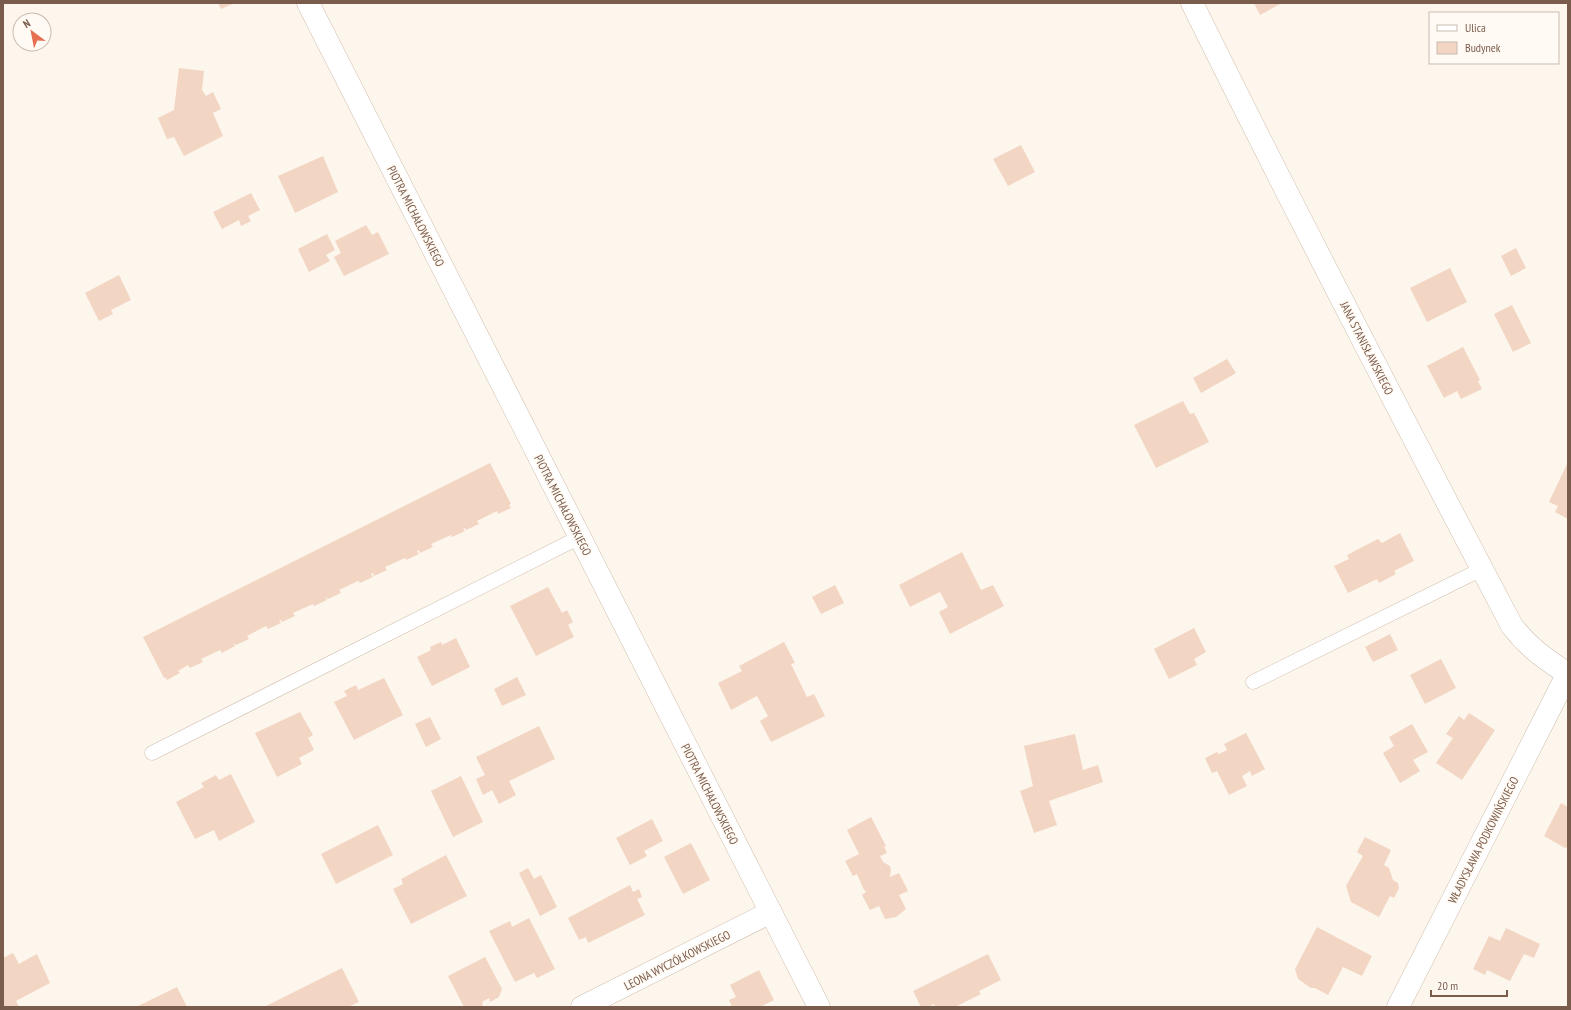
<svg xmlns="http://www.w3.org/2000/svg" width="1571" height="1010" font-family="'PT Sans Narrow',sans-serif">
	<rect width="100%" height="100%" fill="#fdf6ec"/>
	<g fill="#f3d5c3">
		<polygon points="218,3 235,3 221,9"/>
		<polygon points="1254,3 1282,3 1260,15"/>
		<polygon points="179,68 204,71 202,90 206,96 213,92 221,109 213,113 223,136 184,156 174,137 167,139 158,118 174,110"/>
		<polygon points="1021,145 1035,172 1008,186 993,159"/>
		<polygon points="323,156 338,192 295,213 278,176"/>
		<polygon points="251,193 260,210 248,216 251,221 241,226 239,220 222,229 213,212"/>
		<polygon points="366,225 372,235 378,232 389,254 344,276 334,257 341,253 335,241"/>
		<polygon points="327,234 335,250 326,255 330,261 309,272 298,249"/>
		<polygon points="1516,248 1526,268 1511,276 1501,256"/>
		<polygon points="1450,268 1467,302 1427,322 1410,288"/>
		<polygon points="119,275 131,300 111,310 113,314 99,321 85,293"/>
		<polygon points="1512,305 1531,343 1513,352 1494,314"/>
		<polygon points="1463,347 1480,380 1478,381 1482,389 1461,399 1457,391 1444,398 1427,366"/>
		<polygon points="1227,359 1236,373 1201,393 1193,378"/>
		<polygon points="1183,401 1190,414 1194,413 1209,442 1156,468 1134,425"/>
		<polygon points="1568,462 1568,519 1555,512 1558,506 1549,502"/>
		<polygon points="490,463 511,504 509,505 511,508 498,514 497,511 477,521 479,524 466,530 465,528 463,529 465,531 452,537 451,535 431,544 433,547 420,553 419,550 417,551 419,554 406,560 405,558 385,567 387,570 374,576 373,573 371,574 373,577 360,583 358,581 339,590 341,593 328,599 325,597 327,600 314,606 313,604 293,613 295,616 282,622 281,620 279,620 281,623 268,629 266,626 247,636 249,639 236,645 233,643 235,646 222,653 220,650 201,659 203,662 190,668 188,665 178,671 180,673 167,680 165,677 164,678 143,637"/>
		<polygon points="1400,533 1414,561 1394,571 1396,574 1379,583 1377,579 1348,593 1334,566 1349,559 1347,555 1378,539 1382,543"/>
		<polygon points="962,552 981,590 993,585 1004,606 950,634 939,612 948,607 940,592 910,607 899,585"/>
		<polygon points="835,585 844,603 821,614 812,597"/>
		<polygon points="548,587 562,613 567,610 573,622 568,625 574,637 536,656 510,606"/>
		<polygon points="1194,628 1206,652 1194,659 1197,665 1169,679 1154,649"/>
		<polygon points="1390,634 1398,650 1373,662 1365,647"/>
		<polygon points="456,638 470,667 432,686 417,657 431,650 430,647 441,642 442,645"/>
		<polygon points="784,642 795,663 791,664 807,697 814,694 825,716 771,742 760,721 768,716 757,696 731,710 718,683 742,671 739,666"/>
		<polygon points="1441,659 1456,688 1425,704 1410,675"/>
		<polygon points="517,677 526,695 502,706 494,689"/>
		<polygon points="384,678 403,715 354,740 334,702 347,696 344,691 356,685 358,690"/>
		<polygon points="300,712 313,735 308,738 314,750 299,758 302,764 277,777 255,733"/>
		<polygon points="1469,713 1495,730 1462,780 1436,763 1453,738 1446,734 1459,716 1464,720"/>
		<polygon points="430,717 441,739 426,747 415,724"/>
		<polygon points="1412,724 1428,752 1413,760 1420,771 1400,783 1383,753 1394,746 1389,737"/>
		<polygon points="539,726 555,759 509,781 516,795 499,804 492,790 483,795 476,779 485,775 476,757"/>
		<polygon points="1246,733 1265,769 1252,776 1250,771 1242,776 1247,786 1229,795 1217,771 1212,773 1205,758 1217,752 1219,754 1227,750 1224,744"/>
		<polygon points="1075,734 1083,770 1098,765 1103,782 1049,801 1057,825 1034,833 1020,791 1033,786 1024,746"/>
		<polygon points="231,774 255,822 219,841 214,830 195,839 176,802 204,787 201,783 216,775 219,780"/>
		<polygon points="461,776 483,822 453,837 431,791"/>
		<polygon points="1561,803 1568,807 1568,847 1565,848 1544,836"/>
		<polygon points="871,817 886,846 884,847 887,853 880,856 883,862 890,866 891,870 890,877 899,873 908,891 899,895 906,909 896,917 885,919 879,906 870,910 862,895 866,892 863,888 857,874 853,876 845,861 859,854 847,830"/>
		<polygon points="652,819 663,841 644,851 647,856 630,865 616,838"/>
		<polygon points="378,825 393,855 336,884 321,854"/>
		<polygon points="1365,837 1391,850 1384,865 1389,868 1393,880 1398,883 1399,888 1394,898 1390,896 1379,917 1351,902 1346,886 1363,856 1357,852"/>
		<polygon points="691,843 710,880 683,894 664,857"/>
		<polygon points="446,855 467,896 411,924 393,889 403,884 401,879"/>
		<polygon points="528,868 534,879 541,875 557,907 540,916 519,873"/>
		<polygon points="630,885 633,892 639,889 642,897 637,899 645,915 588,943 586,937 579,940 568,918"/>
		<polygon points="529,918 555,969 537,978 534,973 515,982 489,931 510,921 512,927"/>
		<polygon points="1317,927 1372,956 1362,976 1343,967 1328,995 1315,988 1311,988 1298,979 1295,969"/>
		<polygon points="1506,928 1540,944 1534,958 1524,954 1510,981 1487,970 1485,975 1473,969 1489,936 1500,941"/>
		<polygon points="13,953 19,964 37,954 50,983 16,1001 19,1007 3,1007 3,958"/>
		<polygon points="988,954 1001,980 979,991 981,994 955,1007 935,1007 934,1004 928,1007 921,1007 913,991"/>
		<polygon points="485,957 502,989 499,997 490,1002 489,998 482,1002 483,1005 480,1007 464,1007 448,976"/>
		<polygon points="342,968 359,1002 348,1007 264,1007"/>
		<polygon points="759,970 774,1000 760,1007 732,1007 729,1000 736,997 730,985"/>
		<polygon points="177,987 187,1007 136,1007"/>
	</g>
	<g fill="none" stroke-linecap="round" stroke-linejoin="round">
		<g stroke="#d1beb0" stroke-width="15">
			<g id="lane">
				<polyline points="1253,682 1482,569"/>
				<polyline points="152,753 580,537"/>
			</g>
		</g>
		<g stroke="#d1beb0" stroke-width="23">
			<g id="street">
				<polyline points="308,3 819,1007"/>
				<path d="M1192,3c103,209 211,416 320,623 17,22 32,32 56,48"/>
				<polyline points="582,1007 771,912"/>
				<polyline points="1398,1007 1568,673"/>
			</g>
		</g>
		<use href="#lane" stroke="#fff" stroke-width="14"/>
		<use href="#street" stroke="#fff" stroke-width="22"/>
	</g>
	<g text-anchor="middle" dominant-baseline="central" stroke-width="3" stroke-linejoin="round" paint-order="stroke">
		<g font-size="12" fill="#7a5c4d" stroke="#fffaf3">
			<text transform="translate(416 216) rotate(63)">PIOTRA MICHAŁOWSKIEGO</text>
			<text transform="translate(1367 348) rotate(63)">JANA STANISŁAWSKIEGO</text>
			<text transform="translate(563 505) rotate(63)">PIOTRA MICHAŁOWSKIEGO</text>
			<text transform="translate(710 794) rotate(63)">PIOTRA MICHAŁOWSKIEGO</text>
			<text transform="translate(1483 840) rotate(-63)">WŁADYSŁAWA PODKOWIŃSKIEGO</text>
			<text transform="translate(677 960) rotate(-27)">LEONA WYCZÓŁKOWSKIEGO</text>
		</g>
	</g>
	<rect width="1571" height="1010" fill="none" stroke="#7a5c4d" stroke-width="8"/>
	<rect x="1429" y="12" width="130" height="52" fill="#fffaf3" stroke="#cabbb1"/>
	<rect x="1437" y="25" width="20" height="6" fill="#ffffff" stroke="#cabbb1"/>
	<text x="1465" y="32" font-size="12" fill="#7a5c4d">Ulica</text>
	<rect x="1437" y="42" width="20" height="12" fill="#f3d5c3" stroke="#cabbb1"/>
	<text x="1465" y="52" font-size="12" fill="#7a5c4d">Budynek</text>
	<g transform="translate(32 32) rotate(328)"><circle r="19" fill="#fffaf3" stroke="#cabbb1"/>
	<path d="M0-3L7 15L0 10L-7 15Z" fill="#e76f51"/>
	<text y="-6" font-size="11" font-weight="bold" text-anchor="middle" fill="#7a5c4d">N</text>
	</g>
	<path d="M1431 990v6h76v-6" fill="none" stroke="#7a5c4d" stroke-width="2"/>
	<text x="1437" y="990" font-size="12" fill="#7a5c4d" stroke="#fffaf3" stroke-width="3" paint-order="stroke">20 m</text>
</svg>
